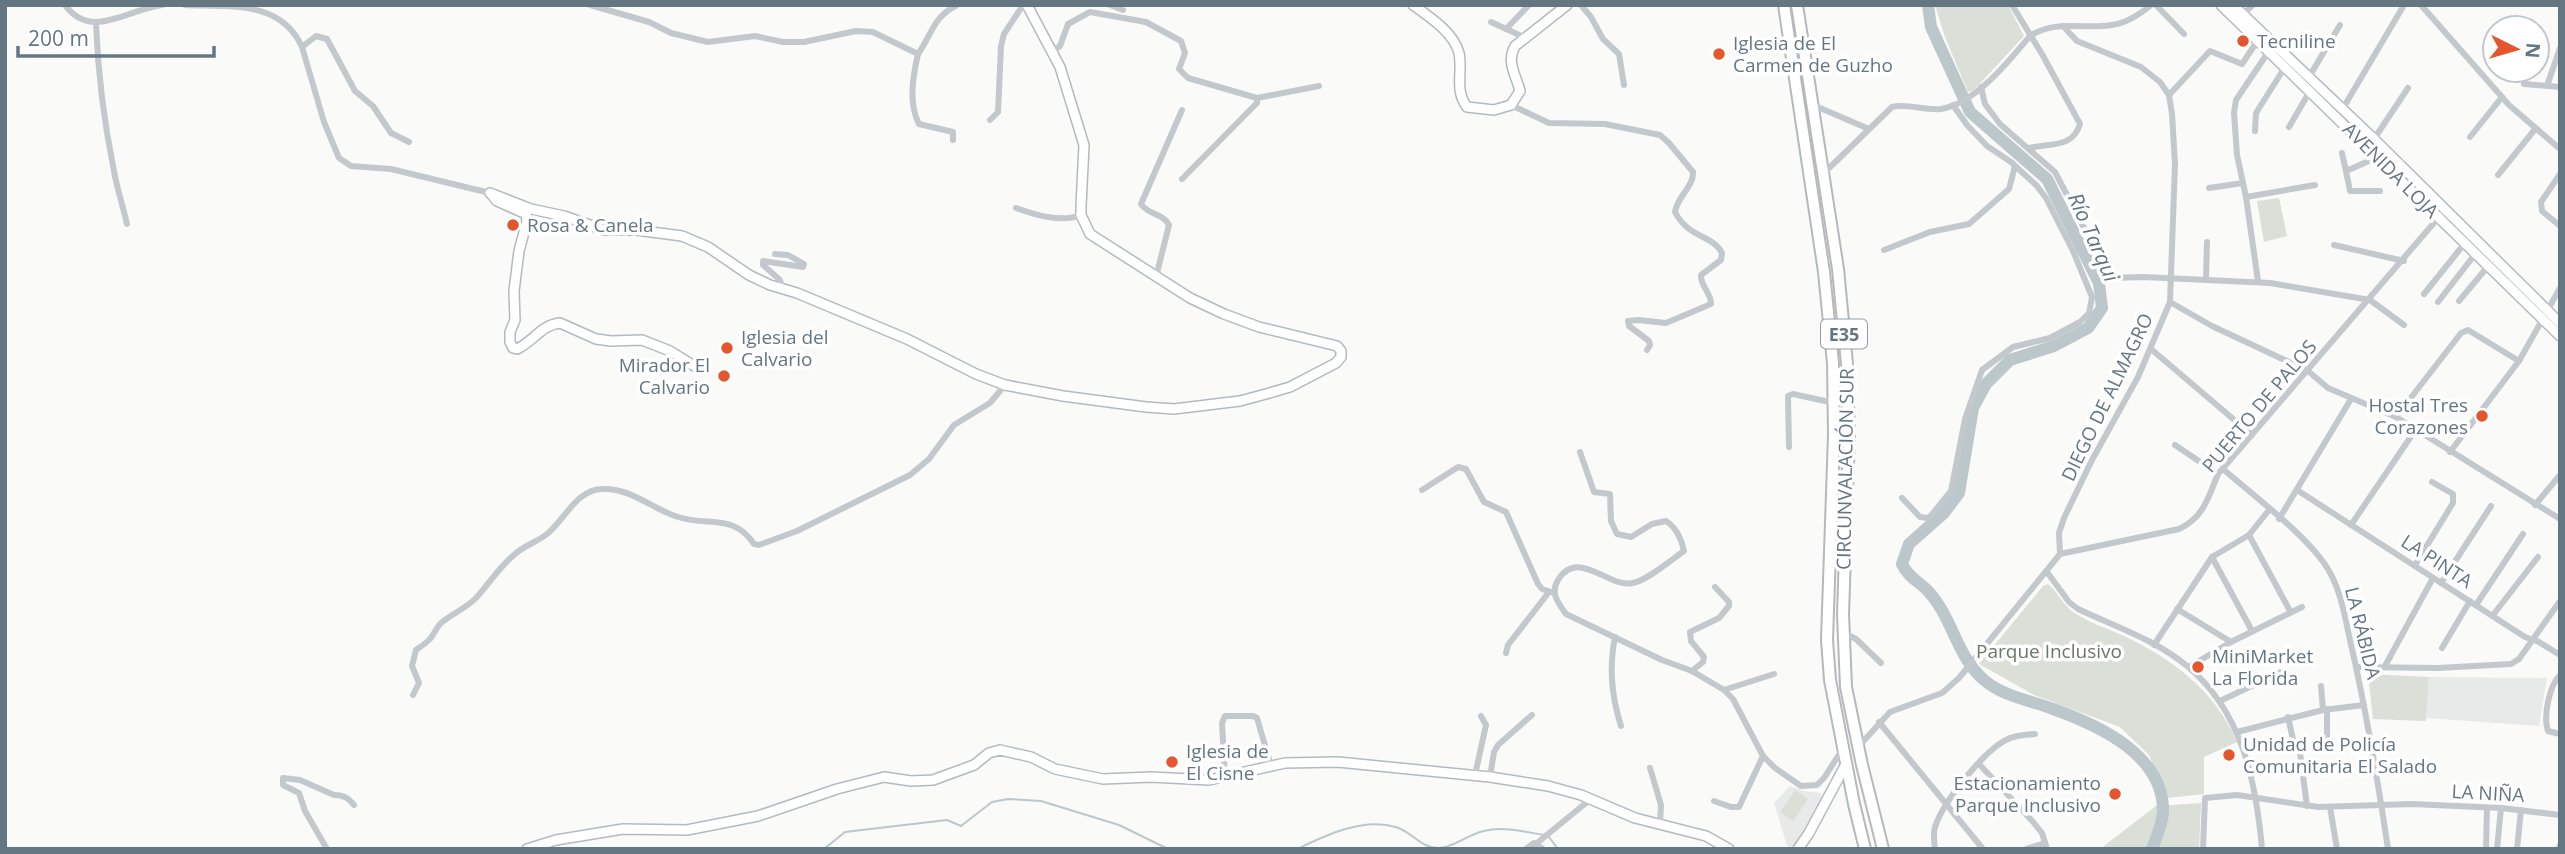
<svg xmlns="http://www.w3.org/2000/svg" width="2565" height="854" font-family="'Open Sans',sans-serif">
	<rect width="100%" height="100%" fill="#fafaf8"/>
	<g fill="#e8e9e9">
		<polygon points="2429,677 2547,678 2539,726 2426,718"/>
		<polygon points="1790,786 1804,791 1821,793 1822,797 1794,849 1788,849 1774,803"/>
	</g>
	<g fill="#dadfd7">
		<polygon points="1935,5 2008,5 2024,36 1974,90 1968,92 1945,37"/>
		<polygon points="2279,198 2287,236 2264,242 2257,201"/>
		<path d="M2048,584c10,8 15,21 25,28 14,10 33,16 49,23 49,23 93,55 115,107l-33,15v37l-37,4 -18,-43 -29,-28 -86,-32 -55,-31 64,-78z"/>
		<polygon points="2368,674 2429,677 2426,721 2373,719"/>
		<polygon points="1795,790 1808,799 1793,821 1780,812"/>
		<polygon points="2201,803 2199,849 2100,849 2156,806"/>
	</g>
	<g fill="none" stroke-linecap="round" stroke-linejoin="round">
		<g stroke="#bbc7cb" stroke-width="2">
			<polyline points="1549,837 1558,849"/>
			<polyline points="824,849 845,832 947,820 961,826 992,802 1008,799 1041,801 1119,825 1168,849"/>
			<path d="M1297,849c29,-14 66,-32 99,-22 16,5 26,22 43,21 17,-1 29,-14 45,-17 18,-5 42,1 60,4"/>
		</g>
		<path stroke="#bbc7cb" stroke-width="12" d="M1928,5l3,22 39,85 77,67 52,104 3,25 -14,20 -34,18 -44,14 -24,24 -13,24 -14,85 -15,20 -35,31 -7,20c6,13 16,17 25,26 26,27 29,66 57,90 20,17 46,20 69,29 45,16 112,46 110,104 -1,12 -7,25 -11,36"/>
		<g stroke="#b3babf" stroke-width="12">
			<g id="secondary">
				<path d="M1413,5c17,12 41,28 46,48 4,20 -5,37 8,54l27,3 17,-5 9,-14c-4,-16 -14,-29 -5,-45l52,-41"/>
				<polyline points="2221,5 2560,336"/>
				<polyline points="2233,5 2374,139 2560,323"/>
				<polyline points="490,193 531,209 564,216 604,230 636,230 682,236 708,247 749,275 770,285 797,293 907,339 976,374 1005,385 1063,396 1146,407 1174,409 1240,401 1266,394 1290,387 1336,363 1341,357 1341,351 1337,346 1259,327 1224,314 1190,298 1090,234 1081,215 1081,206 1084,145 1060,67 1027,5"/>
				<path d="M492,195l5,6 29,13 1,7 -8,30 -5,40 1,29 -5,12v10l3,6 4,1c17,-8 24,-24 43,-26l36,16 15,2 31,-1 28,11 29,18"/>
				<polyline points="527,849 556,840 623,829 687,830 758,816 837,789 884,777 911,781 933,780 974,765 989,753 1000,750 1031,757 1055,769 1103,779 1151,777 1209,780 1285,763 1338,762 1490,777 1548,786 1581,795 1635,818 1706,836 1729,849"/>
				<polyline points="1798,849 1809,833 1846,764"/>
			</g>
		</g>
		<g stroke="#b4b9bd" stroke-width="14">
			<g id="highway">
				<polyline points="1784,5 1824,272 1833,363 1834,435 1827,640 1830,680 1854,804 1865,849"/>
				<polyline points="1797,5 1838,269 1847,364 1849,435 1843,614 1846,687 1862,765 1883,849"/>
			</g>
		</g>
		<g stroke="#c3c8cc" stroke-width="6">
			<path d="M65,5c26,36 63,4 97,0"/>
			<path d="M185,5c45,2 96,-5 117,42l22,75 15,36 12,8 40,3 99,24"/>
			<path d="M590,5l59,17 22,11 37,9 47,-6 28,6h21l52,-11 17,1 45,22c15,-21 14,-36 39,-49"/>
			<polyline points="1110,5 1123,10"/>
			<polyline points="1581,5 1591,17 1603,39 1619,54 1624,85"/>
			<path d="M2012,5l30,49 38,70c-7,24 -29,19 -51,24"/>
			<polyline points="2156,5 2184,34"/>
			<polyline points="2421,5 2509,105 2560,149"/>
			<polyline points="2243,14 2253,5"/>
			<polyline points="1491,22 1526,38"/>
			<path d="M96,24c2,50 8,98 18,147 3,18 9,35 13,53"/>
			<polyline points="1506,29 1529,5"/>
			<polyline points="302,47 316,36 327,39 355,91 373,106 391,133 409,142"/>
			<polyline points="1052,52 1060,46 1068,24 1090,12 1146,22 1181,41 1185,53 1179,69 1188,78 1257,98 1319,86"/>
			<path d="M918,54c-5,22 -10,49 1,70l34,8v8"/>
			<polyline points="2309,77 2340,25"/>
			<polyline points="2524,84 2560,87"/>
			<polyline points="2547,86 2560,48"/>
			<polyline points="1981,87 1985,104 2000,124 2055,172 2110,278 2144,277 2270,283 2370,300 2404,325"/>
			<polyline points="2169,95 2210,51 2242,64 2258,40"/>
			<path d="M1511,105l38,18 56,1 55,11 9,8 24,29c1,14 -16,25 -18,40 13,26 38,23 47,41l-1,7 -20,15c-1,11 10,17 10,29l-45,19 -28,-3 -10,1 1,5 20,15 1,4 -3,5"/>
			<polyline points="1813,105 1869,129"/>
			<polyline points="2342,110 2404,5"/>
			<polyline points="990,120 998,112 1001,46 1004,34 1023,5"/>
			<polyline points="2289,127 2310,91"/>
			<polyline points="2255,131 2256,113 2285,67"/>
			<polyline points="2470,137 2502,97"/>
			<polyline points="2374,139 2408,88"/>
			<polyline points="2342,153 2346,171"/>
			<polyline points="2378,157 2346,171 2350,191 2380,191"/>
			<path d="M1824,173l68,-66c16,-4 32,4 49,2 34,-5 68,-48 89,-73 26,-17 54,-6 82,-11 15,-2 27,-10 39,-20"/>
			<polyline points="2560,174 2541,202 2542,211 2560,226"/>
			<polyline points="2498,175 2536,128"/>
			<polyline points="1182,179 1251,109 1257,103 1257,98"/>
			<polyline points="2209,188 2243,183"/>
			<polyline points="2246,197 2315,185"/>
			<path d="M1016,208c20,7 45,15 65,7"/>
			<polyline points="2334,245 2404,261"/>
			<polyline points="1884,250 1930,232 1969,224 2009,189 2015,166"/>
			<polyline points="775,254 788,255 804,264 803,267 763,261 763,265 780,280 782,287"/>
			<path d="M1156,277l13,-52c-6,-12 -21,-10 -28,-21l41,-94"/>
			<polyline points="2206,279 2207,242"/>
			<polyline points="2258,281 2246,197 2237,155 2234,113 2236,100 2269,51"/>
			<polyline points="2424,294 2465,243"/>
			<polyline points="2459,301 2489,265"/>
			<polyline points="2170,302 2212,326 2308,371 2328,388 2396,417 2560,519"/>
			<polyline points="2438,302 2476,253"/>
			<polyline points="2151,349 2252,435"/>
			<polyline points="2396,417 2461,333 2468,330 2519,361"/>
			<polyline points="2175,445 2218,474"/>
			<polyline points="1789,447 1788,396 1793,394 1834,403"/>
			<path d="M1580,452l14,40 16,2 1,27 6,13 14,3 21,-13 14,-3c10,6 16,19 18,30 -13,9 -36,29 -51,32 -24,6 -55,-36 -75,-3 -8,13 0,23 8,34l96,46 30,11 32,19 9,9 30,57 12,12 26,18 16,-1 7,-7 18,-28"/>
			<polyline points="2450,452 2519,361 2560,288"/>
			<path d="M2223,469c30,26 79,63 101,94 18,25 21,57 28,86 15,66 26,133 36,200"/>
			<polyline points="1422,490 1458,467 1466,469 1484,502 1506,512 1538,584 1542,589 1554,593"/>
			<polyline points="2297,490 2525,637 2539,642 2560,655"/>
			<polyline points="1902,498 1920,517 1929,518 1951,491 1965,419 1982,370 2013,347 2050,338 2080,322 2089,313 2092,297 2073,251 2046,198 2037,186 2011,162 1987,146 1967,125 1953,105"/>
			<polyline points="2535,505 2560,475"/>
			<polyline points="2279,519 2351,399"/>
			<polyline points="2351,525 2416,429"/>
			<polyline points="2249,535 2290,611"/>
			<path d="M2060,554l119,-25c25,-12 29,-31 39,-55l227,-264"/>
			<polyline points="2212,557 2252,631"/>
			<polyline points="2415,565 2453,503 2453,494 2432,482"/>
			<path d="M2047,572l22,30 9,7c36,17 78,31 109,57 55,45 69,115 75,183"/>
			<polyline points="2441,583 2491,506"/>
			<polyline points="2476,605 2523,534"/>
			<polyline points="2177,609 2231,642"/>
			<polyline points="2493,615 2538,557"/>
			<polyline points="1844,633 1856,639 1881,663"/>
			<path d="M1615,637c-6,29 -3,61 6,89"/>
			<polyline points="2154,645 2212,557 2249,535 2269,510"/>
			<polyline points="2442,648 2470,601"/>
			<polyline points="1506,653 1508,645 1549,592"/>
			<polyline points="2385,666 2433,578"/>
			<polyline points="2189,667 2231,642 2302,607"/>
			<polyline points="2356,667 2438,668 2511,664 2519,659 2560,601"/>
			<polyline points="1692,671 1703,662 1704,657 1691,641 1690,632 1719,618 1729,606 1729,602 1715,587"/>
			<path d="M2560,675c-11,11 -17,42 -12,56l12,3"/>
			<polyline points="2321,686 2323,710"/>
			<polyline points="1724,690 1774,674"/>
			<path d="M413,695l6,-12 -7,-17 4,-16c4,-3 9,-6 13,-10 5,-5 7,-12 12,-17 11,-9 25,-15 35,-25 14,-15 22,-30 39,-44 10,-9 22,-12 32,-20 18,-14 29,-45 56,-45 28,-1 49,20 75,28 31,10 55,-4 76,27l5,1 38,-14 113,-56 19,-16 25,-34 36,-22 15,-18"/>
			<polyline points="2220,701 2281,672"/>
			<polyline points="2327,709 2327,740"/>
			<polyline points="2288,717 2294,744"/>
			<polyline points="1879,722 1983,849"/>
			<polyline points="2237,732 2323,710 2364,705"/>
			<polyline points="1859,746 1890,712 1942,693 1959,678 2060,554 2059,533 2064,518 2092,460 2138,377 2170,302 2175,164 2172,114 2169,95 2160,82 2141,67 2077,41 2063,26"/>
			<polyline points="2300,753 2307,806"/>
			<polyline points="1979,764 2034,823 2042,833 2047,849"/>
			<polyline points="1650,768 1661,805 1660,824"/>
			<polyline points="1475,775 1486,725 1481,716"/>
			<polyline points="1225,777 1222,723 1225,716 1253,716 1257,718 1271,766"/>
			<polyline points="1490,777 1494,752 1498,745 1532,715"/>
			<polyline points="1714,801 1731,807 1739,807 1763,756"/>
			<polyline points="2330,807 2337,849"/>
			<polyline points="1537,843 1592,798"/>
			<path d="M327,849l-22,-38 -6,-18 -16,-8v-7l17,2 34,15c10,0 14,3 20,10"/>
			<polyline points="1526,849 1534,843 1543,849"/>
			<path d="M1935,849c-1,-7 -2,-15 0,-22 8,-25 50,-78 73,-88 8,-4 19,-4 27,-5"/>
			<polyline points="2026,849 2045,843"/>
			<polyline points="2203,849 2205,798 2237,795 2318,807 2412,804 2501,808 2560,815"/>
			<polyline points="2486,849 2487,808"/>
			<polyline points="2497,849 2501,808"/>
			<polyline points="2517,849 2521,810"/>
			<polyline points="2559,849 2560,845"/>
		</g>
		<use href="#secondary" stroke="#fff" stroke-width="9"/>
		<use href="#highway" stroke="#fff" stroke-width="10"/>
	</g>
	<g fill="#e4572e" stroke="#fff" stroke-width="2.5">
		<circle cx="2243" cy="41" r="7"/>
		<circle cx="1719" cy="54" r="7"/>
		<circle cx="513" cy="225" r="7"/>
		<circle cx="727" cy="348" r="7"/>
		<circle cx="724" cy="376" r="7"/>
		<circle cx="2482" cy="416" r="7"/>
		<circle cx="2198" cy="667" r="7"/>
		<circle cx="2229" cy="755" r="7"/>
		<circle cx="1172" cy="762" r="7"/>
		<circle cx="2115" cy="794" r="7"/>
	</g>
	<g text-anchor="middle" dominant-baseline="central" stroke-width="7" stroke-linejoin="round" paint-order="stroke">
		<rect fill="#fff" stroke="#939fa8" stroke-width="2" x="1821" y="319.5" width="46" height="29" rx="5"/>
		<g font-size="18" font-weight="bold" fill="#657683">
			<text x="1844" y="334">E35</text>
		</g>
		<g font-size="19" fill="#657683" stroke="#fff" text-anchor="start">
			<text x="2257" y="41">Tecniline</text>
			<text x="1733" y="43">Iglesia de El<tspan x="1733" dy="22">Carmen de Guzho</tspan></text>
			<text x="527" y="225">Rosa &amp; Canela</text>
			<text x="741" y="337">Iglesia del<tspan x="741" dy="22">Calvario</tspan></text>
			<text x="710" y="365" text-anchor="end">Mirador El<tspan x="710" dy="22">Calvario</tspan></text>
			<text x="2468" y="405" text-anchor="end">Hostal Tres<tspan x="2468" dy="22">Corazones</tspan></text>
			<text x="2212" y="656">MiniMarket<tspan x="2212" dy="22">La Florida</tspan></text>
			<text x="2243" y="744">Unidad de Policía<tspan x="2243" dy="22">Comunitaria El Salado</tspan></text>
			<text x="1186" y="751">Iglesia de<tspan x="1186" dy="22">El Cisne</tspan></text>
			<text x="2101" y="783" text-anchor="end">Estacionamiento<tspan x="2101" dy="22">Parque Inclusivo</tspan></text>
		</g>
		<g font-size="19" fill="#657683" stroke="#fff">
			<text transform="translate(2391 170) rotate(45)">AVENIDA LOJA</text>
			<text transform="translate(2107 397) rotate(-64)">DIEGO DE ALMAGRO</text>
			<text transform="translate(2259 406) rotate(-50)">PUERTO DE PALOS</text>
			<text transform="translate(1845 469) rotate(-89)">CIRCUNVALACIÓN SUR</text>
			<text transform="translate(2437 561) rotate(33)">LA PINTA</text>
			<text transform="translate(2363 633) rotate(76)">LA RÁBIDA</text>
			<text transform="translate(2488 793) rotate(3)">LA NIÑA</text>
		</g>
		<g font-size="19" fill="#687a64" stroke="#fff">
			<text x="2049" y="651">Parque Inclusivo</text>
		</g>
		<g font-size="21" font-style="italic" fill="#60757c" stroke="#fff">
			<text transform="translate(2094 237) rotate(66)">Río Tarqui</text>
		</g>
	</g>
	<rect width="2565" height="854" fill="none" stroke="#657683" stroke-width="14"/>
	<g transform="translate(2516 49) rotate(95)"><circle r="33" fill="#ffffff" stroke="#c1c8cd" stroke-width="2"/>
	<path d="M0-5L12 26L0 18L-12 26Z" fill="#e4572e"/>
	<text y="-10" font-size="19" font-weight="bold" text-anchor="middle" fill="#657683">N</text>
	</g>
	<path d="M18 46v10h196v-10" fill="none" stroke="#657683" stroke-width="3.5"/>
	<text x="28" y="46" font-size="21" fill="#657683" stroke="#ffffff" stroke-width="5" paint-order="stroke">200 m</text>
</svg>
